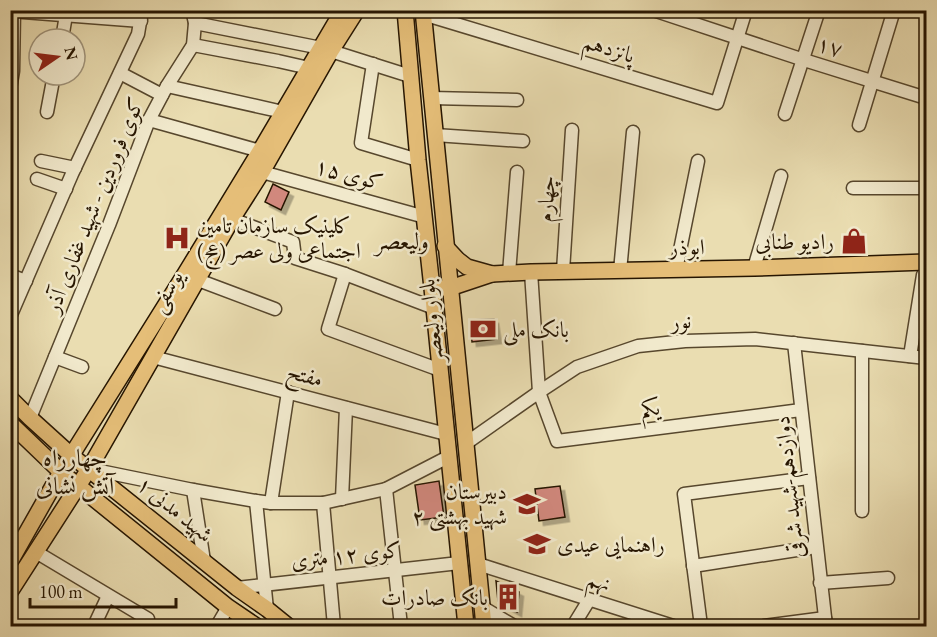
<svg xmlns="http://www.w3.org/2000/svg" width="937" height="637" font-family="'EB Garamond',Amiri,serif">
	<defs>
		<filter id="shadow"><feDropShadow dx="4.5" dy="4.5" stdDeviation="0" flood-color="#0004"/></filter>
	</defs>
	<rect width="100%" height="100%" fill="#eaddb1"/>
	<filter id="stains"><feTurbulence type="fractalNoise" baseFrequency=".00333" numOctaves="4"/><feColorMatrix values="0 0 0 0 .2 0 0 0 0 .09 0 0 0 0 .02 0 0 0 .5 -.17"/></filter>
	<radialGradient id="worn" r=".72"><stop offset=".6" stop-color="#630" stop-opacity="0"/><stop offset="1" stop-color="#630" stop-opacity=".3"/></radialGradient>
	<g fill="#d1887d" stroke="#261501" stroke-width="1.5" filter="url(#shadow)">
		<polygon points="273,184 289,192 281,210 265,202"/>
		<polygon points="494,319 497,339 472,342 470,320"/>
		<polygon points="439,481 444,517 420,520 415,485"/>
		<polygon points="560,486 565,517 539,521 535,489"/>
		<polygon points="496,581 519,592 517,612 498,601"/>
	</g>
	<g fill="none" stroke-linecap="round" stroke-linejoin="round">
		<g stroke="#57472d" stroke-width="15">
			<g id="minor">
				<polyline points="653,10 804,60 926,98"/>
				<polyline points="10,11 141,21"/>
				<polyline points="423,14 717,103 746,10"/>
				<polyline points="195,23 321,48"/>
				<polyline points="62,39 66,15"/>
				<polyline points="193,45 278,61 309,68"/>
				<polyline points="331,51 410,76"/>
				<polyline points="373,64 361,143 418,160"/>
				<polyline points="120,73 162,95"/>
				<polyline points="167,86 283,112"/>
				<polyline points="10,89 13,71 14,11"/>
				<polyline points="431,98 517,100"/>
				<polyline points="47,112 54,75"/>
				<polyline points="785,114 819,10"/>
				<polyline points="149,120 260,151"/>
				<polyline points="859,125 894,10"/>
				<polyline points="435,135 523,141"/>
				<polyline points="41,161 75,168"/>
				<polyline points="262,172 425,217"/>
				<polyline points="37,179 66,189"/>
				<polyline points="853,188 926,188"/>
				<polyline points="232,219 293,242 295,258 345,274 434,308"/>
				<polyline points="754,268 781,176"/>
				<polyline points="676,270 698,161"/>
				<polyline points="563,271 572,130"/>
				<polyline points="620,271 633,132"/>
				<polyline points="531,272 539,392 557,441 801,410"/>
				<polyline points="509,273 517,172"/>
				<polyline points="345,274 328,329 440,370"/>
				<polyline points="10,275 26,281"/>
				<polyline points="198,280 275,309"/>
				<polyline points="10,317 72,174 138,34 142,10"/>
				<polyline points="794,343 826,626"/>
				<polyline points="862,351 862,511"/>
				<polyline points="910,356 923,275 926,270"/>
				<polyline points="55,357 82,367"/>
				<polyline points="153,357 446,434"/>
				<polyline points="30,418 109,225 149,120 167,86 193,45 195,23 192,10"/>
				<polyline points="465,444 539,392 577,367 638,346 685,341 755,339 926,358"/>
				<polyline points="90,469 193,490 256,501 271,503 323,503 386,489 448,457"/>
				<polyline points="386,489 401,626"/>
				<polyline points="193,490 204,561"/>
				<polyline points="342,499 346,408"/>
				<polyline points="256,501 267,609"/>
				<polyline points="271,503 288,392"/>
				<polyline points="323,503 334,626"/>
				<polyline points="36,552 148,619 144,626"/>
				<polyline points="478,564 673,626"/>
				<polyline points="693,566 816,547"/>
				<polyline points="820,583 888,578"/>
				<polyline points="237,588 459,563"/>
				<polyline points="482,607 514,626"/>
				<polyline points="94,626 108,596"/>
				<polyline points="217,626 228,607"/>
				<polyline points="573,626 589,600"/>
				<polyline points="701,626 684,494 809,478"/>
				<polyline points="764,626 825,618"/>
			</g>
		</g>
		<g stroke="#261501" stroke-width="18">
			<g id="major">
				<polyline points="405,10 418,160 432,288 466,626"/>
				<polyline points="423,10 484,626"/>
				<polyline points="445,246 458,260 467,267 492,274"/>
				<polyline points="441,288 450,288 492,274 531,272 754,268 926,262"/>
				<polyline points="10,398 30,418 72,456 237,588 267,609 288,626"/>
				<polyline points="10,423 61,472 228,607 256,626"/>
				<polyline points="10,562 61,472 185,274 260,151 343,10"/>
				<polyline points="10,592 89,469 232,219 262,172 331,51 357,10"/>
			</g>
		</g>
		<use href="#minor" stroke="#f1e9cc" stroke-width="12"/>
		<use href="#major" stroke="#e5be78" stroke-width="15"/>
	</g>
	<defs>
		<g id="hospital-bare" transform="scale(2.07)"><path d="M-5-5h3v3.5h4V-5h3V5h-3V1.5h-4V5h-3Z" fill="#8f2418" stroke="#f1e9cc" stroke-width="2.5" paint-order="stroke"/></g>
		<g id="shop-bare" transform="scale(2.07)"><path d="M-5-2.5h2.3a2.7 3.5 0 0 1 5.4 0H5L5.5 6h-11ZM-1.5-2.5h3a1.5 2.3 0 0 0-3 0Z" fill="#8f2418" stroke="#f1e9cc" stroke-width="2.5" paint-order="stroke"/></g>
		<g id="bank-bare" transform="scale(2.07)"><path d="M-6-4H6V4H-6ZM0-2.3a2.3 2.3 0 1 0 0 4.6a2.3 2.3 0 1 0 0-4.6Z" fill="#8f2418" stroke="#f1e9cc" stroke-width="2.5" paint-order="stroke"/></g>
		<g id="school-bare" transform="scale(2.07)"><path d="M0-5L7-2L0 1L-7-2ZM-4 1L0 2.5L4 1V4Q0 6-4 4Z" fill="#8f2418" stroke="#f1e9cc" stroke-width="2.5" paint-order="stroke"/></g>
		<g id="building-bare" transform="scale(2.07)"><path d="M-4-6H4V6H1V3H-1V6H-4ZM-2.5-4.3h1.7v1.8h-1.7ZM.8-4.3h1.7v1.8H.8ZM-2.5-1h1.7V.8h-1.7ZM.8-1h1.7V.8H.8Z" fill="#8f2418" stroke="#f1e9cc" stroke-width="2.5" paint-order="stroke"/></g>
	</defs>
	<g fill-rule="evenodd">
		<use href="#hospital-bare" x="177" y="238"/>
		<use href="#shop-bare" x="854" y="241"/>
		<use href="#bank-bare" x="483" y="329"/>
		<use href="#school-bare" x="527" y="504"/>
		<use href="#school-bare" x="537" y="544"/>
		<use href="#building-bare" x="508" y="597"/>
	</g>
	<g text-anchor="middle" dominant-baseline="central" stroke-width="5" stroke-linejoin="round" paint-order="stroke">
		<g font-size="22" fill="#261501" stroke="#f1e9cc">
			<text transform="translate(830 46) rotate(17)">۱۷</text>
			<text transform="translate(609 48) rotate(17)">پانزدهم</text>
			<text transform="translate(349 174) rotate(15)">کوی ۱۵</text>
			<text transform="translate(546 199) rotate(-86)">چهارم</text>
			<text transform="translate(94 205) rotate(-68)">کوی فروردین - شهید غفاری آذر</text>
			<text transform="translate(687 247) rotate(-1)">ابوذر</text>
			<text transform="translate(166 291) rotate(-60)">یوسفی</text>
			<text transform="translate(431 321) rotate(-96)">بلوار ولیعصر</text>
			<text transform="translate(681 321) rotate(-4)">نور</text>
			<text transform="translate(305 375) rotate(15)">مفتح</text>
			<text transform="translate(650 408) rotate(-7)">یکم</text>
			<text transform="translate(789 487) rotate(-96)">دوازدهم-شهید شرقی</text>
			<text transform="translate(175 509) rotate(39)">شهید مدنی ۱</text>
			<text transform="translate(346 555) rotate(-6)">کوی ۱۲ متری</text>
			<text transform="translate(599 581) rotate(18)">نهم</text>
		</g>
		<g font-size="22" fill="#261501" stroke="#f1e9cc" text-anchor="start">
			<text x="197" y="225">کلینیک سازمان تامین<tspan x="197" dy="25">اجتماعی ولی عصر (عج)</tspan></text>
			<text x="834" y="241" text-anchor="end">رادیو طنابی</text>
			<text x="503" y="329">بانک ملی</text>
			<text x="507" y="491" text-anchor="end">دبیرستان<tspan x="507" dy="25">شهید بهشتی ۲</tspan></text>
			<text x="557" y="544">راهنمایی عیدی</text>
			<text x="488" y="597" text-anchor="end">بانک صادرات</text>
		</g>
		<g font-size="24" fill="#261501" stroke="#f1e9cc">
			<text x="402" y="240">ولیعصر</text>
			<text x="75" y="457">چهارراه<tspan x="75" dy="28">آتش نشانی</tspan></text>
		</g>
	</g>
	<rect width="937" height="637" fill="none" stroke="#eaddb1" stroke-width="36"/>
	<rect x="12" y="12" width="913" height="613" fill="none" stroke="#261501" stroke-width="3"/>
	<rect x="18" y="18" width="901" height="601" fill="none" stroke="#261501" stroke-width="1.5"/>
	<g transform="translate(57 57) rotate(76)"><circle r="28" fill="#f1e9cc" stroke="#a0947b" stroke-width="1.5"/>
	<path d="M0-4.5L10 22L0 15L-10 22Z" fill="#8f2418"/>
	<text y="-9" font-size="16" font-weight="bold" text-anchor="middle" fill="#261501">N</text>
	</g>
	<path d="M30 598v9h146v-9" fill="none" stroke="#261501" stroke-width="3"/>
	<text x="39" y="598" font-size="18" fill="#261501" stroke="#f1e9cc" stroke-width="4.5" paint-order="stroke">100 m</text>
	<rect width="100%" height="100%" filter="url(#stains)"/>
	<rect width="100%" height="100%" fill="url(#worn)"/>
</svg>
